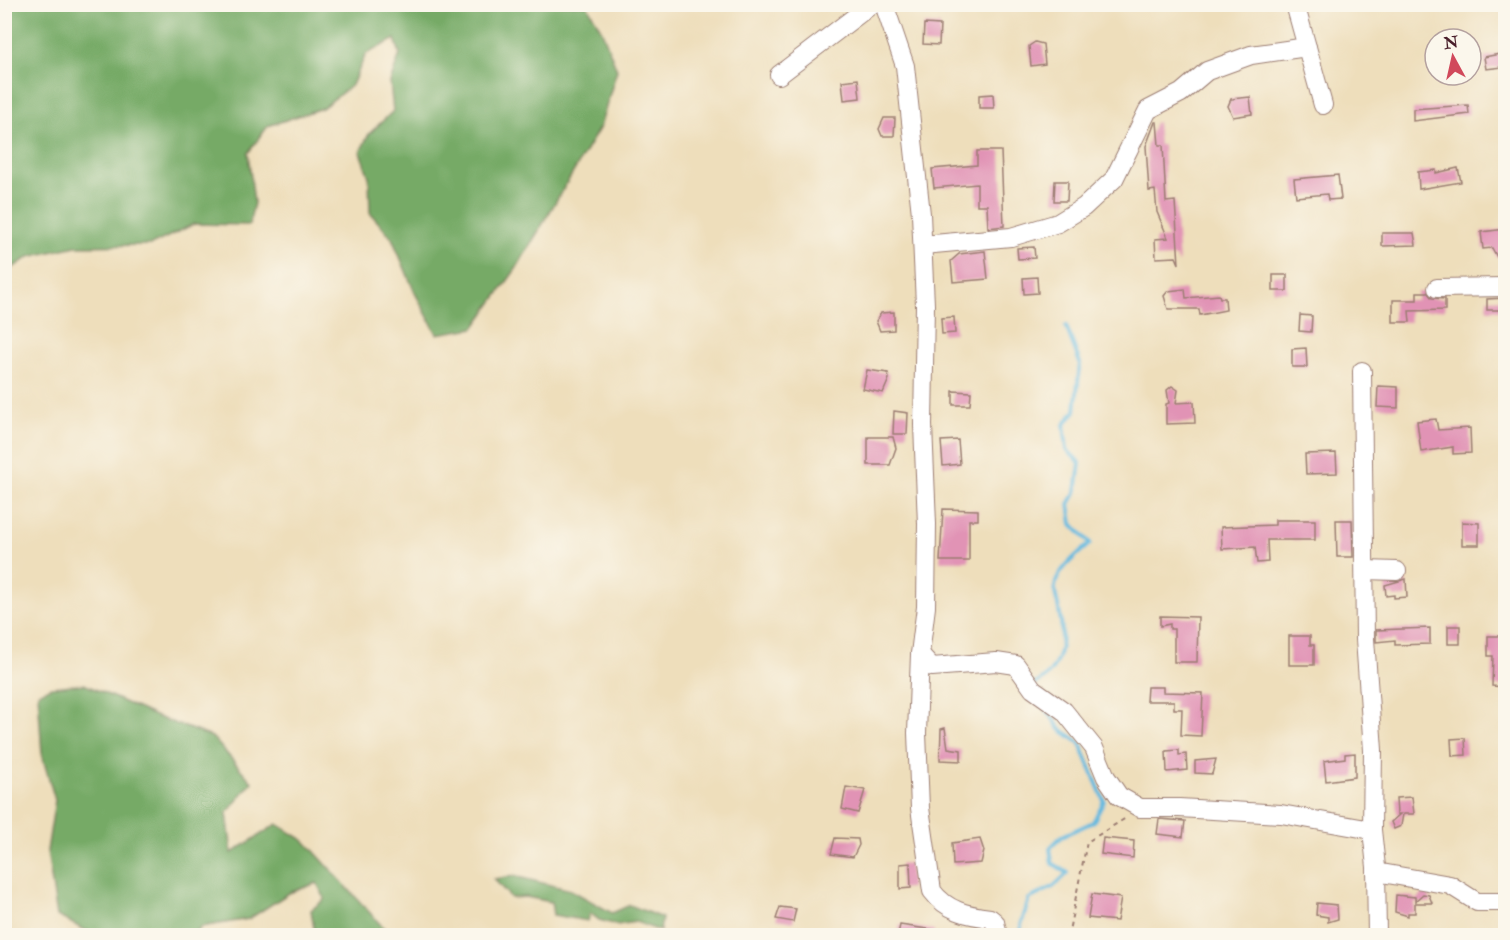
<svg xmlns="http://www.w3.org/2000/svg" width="1510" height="940" font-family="'IM FELL Double Pica',serif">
	<rect width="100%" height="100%" fill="#fbf7ec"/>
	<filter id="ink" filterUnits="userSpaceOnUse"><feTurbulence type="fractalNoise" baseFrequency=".0167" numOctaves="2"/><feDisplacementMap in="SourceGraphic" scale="12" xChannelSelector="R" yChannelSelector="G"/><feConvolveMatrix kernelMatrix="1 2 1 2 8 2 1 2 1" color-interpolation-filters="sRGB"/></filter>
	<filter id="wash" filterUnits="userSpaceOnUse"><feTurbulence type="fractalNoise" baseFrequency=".008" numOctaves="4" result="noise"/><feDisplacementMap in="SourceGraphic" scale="24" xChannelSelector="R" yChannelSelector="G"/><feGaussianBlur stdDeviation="1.35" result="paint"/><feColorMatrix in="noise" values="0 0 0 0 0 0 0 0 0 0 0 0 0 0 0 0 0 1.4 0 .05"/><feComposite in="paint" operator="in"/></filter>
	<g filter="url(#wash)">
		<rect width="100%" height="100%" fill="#eedebb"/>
		<g fill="#76aa66" stroke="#606448" stroke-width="1.5">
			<polygon points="5,4 587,5 602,31 617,70 600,127 516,269 474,328 437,334 415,293 392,238 370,213 369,177 360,152 369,134 393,111 390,82 400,54 395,39 366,54 352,85 322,108 268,126 248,153 254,203 249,225 194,224 151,245 76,246 29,257 5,273"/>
			<polygon points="84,684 155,716 212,737 252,782 227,813 232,853 277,824 305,841 390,935 315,935 311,910 325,899 317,883 289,893 249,919 201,927 195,935 147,935 141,931 91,933 57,916 47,851 55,800 42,755 38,693 51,687"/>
			<polygon points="514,876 571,890 612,913 630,905 662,918 660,931 636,922 617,925 599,920 590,913 588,921 553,915 551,902 526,897 511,898 494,879"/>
		</g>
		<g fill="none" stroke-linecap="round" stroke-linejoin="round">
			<g stroke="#63b9df" stroke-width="4">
				<path d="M1035,684c28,-14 30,-47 24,-74 -1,-7 -5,-17 -4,-23 2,-18 23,-32 35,-44l-18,-19 -3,-20 7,-12 4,-29 -13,-13 -3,-25 11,-14 5,-48 -14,-37"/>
				<polyline points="1021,936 1021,925 1029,899 1053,887 1068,873 1052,863 1050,848 1062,836 1093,822 1104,801 1080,743 1060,729 1045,707"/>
			</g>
		</g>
		<g id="blocks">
			<g fill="#e193b5">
				<polygon points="924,24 940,25 939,45 923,44"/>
				<polygon points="1035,42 1043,44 1045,64 1031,66 1029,46"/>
				<polygon points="1500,54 1502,67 1486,69 1484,57"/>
				<polygon points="858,79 860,98 844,100 842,81"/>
				<polygon points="993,94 994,108 979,108 979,95"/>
				<polygon points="1250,97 1252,114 1233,117 1228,106 1231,99"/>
				<polygon points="1468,105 1469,114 1413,121 1413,109"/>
				<polygon points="884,118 895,118 894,136 882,136 879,129"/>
				<polygon points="1155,122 1157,122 1159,145 1163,145 1166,202 1175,201 1179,264 1176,257 1156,258 1155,239 1168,238 1157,212 1155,190 1149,191 1146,146"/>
				<polygon points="977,151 1001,151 1004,226 988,228 987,205 977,205 977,184 934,188 932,169 977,165"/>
				<polygon points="1458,168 1461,182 1419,189 1418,172 1436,170 1436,173"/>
				<polygon points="1338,175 1341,199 1328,200 1327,194 1296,197 1294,179"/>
				<polygon points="1055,181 1068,181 1067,201 1054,201"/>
				<polygon points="1506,229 1506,247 1502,247 1498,259 1492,248 1483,249 1481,232"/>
				<polygon points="1382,233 1414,233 1416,245 1382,246"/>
				<polygon points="1034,247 1035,258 1018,259 1017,248"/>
				<polygon points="985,251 988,279 953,282 951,261 959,254"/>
				<rect x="1273" y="275" width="14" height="16"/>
				<polygon points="1037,277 1038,293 1024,294 1023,278"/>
				<polygon points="1185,289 1186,298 1219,295 1220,298 1225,298 1226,310 1200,315 1199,309 1168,309 1164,296 1168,291"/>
				<polygon points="1417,292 1427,292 1432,298 1445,299 1445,310 1409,311 1410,322 1393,322 1393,300 1417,300"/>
				<polygon points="1506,298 1506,310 1487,310 1487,299"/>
				<polygon points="894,312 894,330 880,331 876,321 881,313"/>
				<polygon points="1300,315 1312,316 1311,332 1299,331"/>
				<polygon points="954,317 955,333 942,334 941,318"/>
				<polygon points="1306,348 1307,367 1292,367 1292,349"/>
				<polygon points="867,370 888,373 889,379 883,393 863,389"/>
				<polygon points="1172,386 1178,390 1176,403 1194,402 1195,423 1166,424 1166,404 1169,403 1167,390"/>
				<polygon points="1378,386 1398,387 1398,408 1377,407"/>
				<polygon points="953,391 971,392 970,405 953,405"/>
				<polygon points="894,411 908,413 907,434 893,434"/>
				<polygon points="1436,419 1438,430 1470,428 1471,453 1453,454 1453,447 1421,452 1417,421"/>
				<polygon points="868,437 893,437 896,448 890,465 868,465"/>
				<polygon points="958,440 960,464 943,466 941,441"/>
				<polygon points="1336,453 1337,473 1306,474 1305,454"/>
				<polygon points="943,509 978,510 978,520 969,520 969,561 940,561"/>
				<polygon points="1275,520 1315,520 1315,540 1267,540 1268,562 1257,563 1255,547 1222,549 1221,527 1275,525"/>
				<polygon points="1336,520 1352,520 1353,557 1337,557"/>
				<polygon points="1462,522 1479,523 1479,545 1462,545"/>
				<polygon points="1406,579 1407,597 1394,598 1394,595 1386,596 1385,585"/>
				<polygon points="1160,616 1198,617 1197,662 1174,662 1174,629 1170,629 1170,624 1160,626"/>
				<rect x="1448" y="626" width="12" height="18"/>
				<polygon points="1430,628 1430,644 1395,645 1395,640 1376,642 1376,630"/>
				<polygon points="1289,636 1310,636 1310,645 1314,645 1314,665 1289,665"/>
				<polygon points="1488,636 1506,636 1506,687 1492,686 1493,656 1488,656"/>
				<polygon points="1147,687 1163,687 1163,692 1203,693 1201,736 1181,735 1182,709 1174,709 1174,701 1146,701"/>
				<polygon points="945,728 948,748 961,750 961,761 940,760 941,729"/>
				<polygon points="1465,738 1466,755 1452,756 1451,739"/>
				<polygon points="1179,750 1179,755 1186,754 1187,770 1167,772 1166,751"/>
				<polygon points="1355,753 1355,777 1326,781 1324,761 1345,758 1345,754"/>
				<polygon points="1216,759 1212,774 1195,773 1195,761"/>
				<polygon points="846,787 865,790 858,813 842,809"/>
				<polygon points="1412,797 1414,814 1403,814 1401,826 1394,829 1391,822 1400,814 1397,814 1396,798"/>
				<polygon points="1159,819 1185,821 1183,837 1157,834"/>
				<polygon points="835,838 858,839 859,845 853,857 831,854"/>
				<polygon points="1103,838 1134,841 1133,858 1101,854"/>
				<polygon points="980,839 984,851 981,863 953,865 952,843"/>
				<polygon points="910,863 911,888 900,889 900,864"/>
				<polygon points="1092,894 1121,898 1117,921 1088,918"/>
				<polygon points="1423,894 1429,895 1432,903 1415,903 1415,913 1408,913 1408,916 1395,912 1396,895 1415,897 1415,901"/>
				<polygon points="1317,903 1337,905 1338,919 1328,922 1328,917 1316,915"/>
				<polygon points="780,907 796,909 793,922 776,919"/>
				<polygon points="900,925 934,930 934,936 898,934"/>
			</g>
		</g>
	</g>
	<g filter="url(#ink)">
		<use href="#blocks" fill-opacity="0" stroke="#9c7e73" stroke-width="1.5"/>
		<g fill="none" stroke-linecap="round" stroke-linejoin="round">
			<g stroke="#9c7e73" stroke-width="20">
				<g id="minor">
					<path d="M884,4l21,62 16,148 4,91 -2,120 4,99 -1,83 -6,47 -3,79 3,75 12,83c15,20 35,24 58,27l5,4 3,14"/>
					<polyline points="1295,4 1323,105"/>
					<polyline points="779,75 872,4"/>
					<polyline points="923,245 1011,237 1058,223 1084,207 1114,179 1148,110 1181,93 1207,71 1251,55 1307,47"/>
					<polyline points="1437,288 1506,287"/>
					<polyline points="1362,371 1365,639 1373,750 1372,830"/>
					<polyline points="1365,570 1397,571"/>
					<polyline points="920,654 932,667 996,662 1016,665 1033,689 1064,711 1094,748 1106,777 1119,796 1140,808 1179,808 1281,814 1372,830 1376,867 1377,936"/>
					<polyline points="1376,872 1450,885 1477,902 1506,902"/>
				</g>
			</g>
			<polyline stroke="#9c7e73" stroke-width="2" stroke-dasharray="4.5 4.5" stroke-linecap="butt" points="1068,936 1087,842 1126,818"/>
			<use href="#minor" stroke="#fff" stroke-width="18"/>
		</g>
	</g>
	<rect width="1510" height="940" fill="none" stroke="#fbf7ec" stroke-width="24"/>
	<g transform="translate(1453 57) rotate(352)"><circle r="28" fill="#fbf7ec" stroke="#b4a19f" stroke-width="1.5"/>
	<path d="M0-4.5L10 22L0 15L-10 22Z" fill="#d1495b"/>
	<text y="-9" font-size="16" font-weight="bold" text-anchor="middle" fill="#4a1f2b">N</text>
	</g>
</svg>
